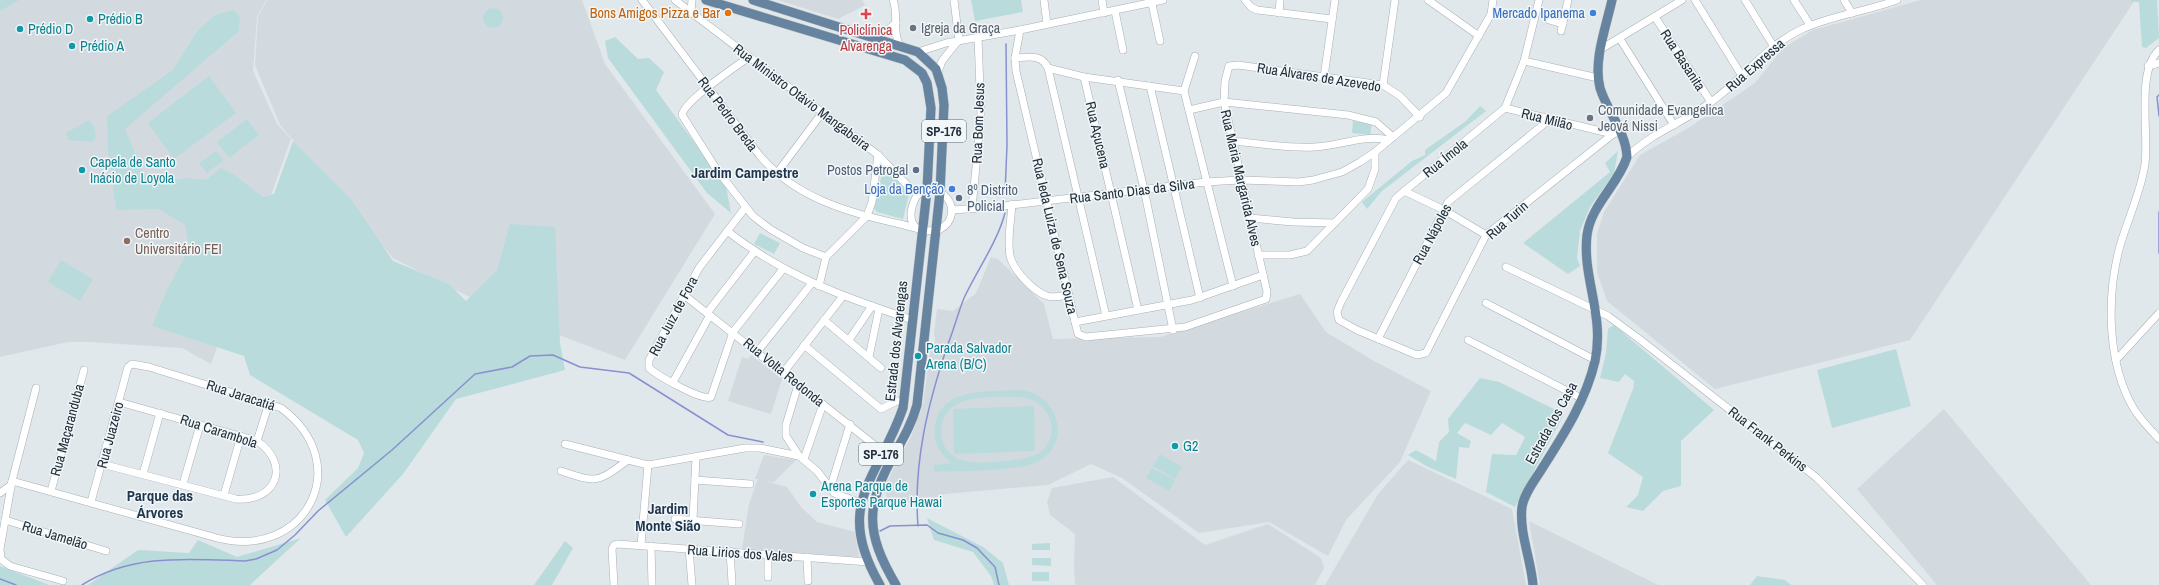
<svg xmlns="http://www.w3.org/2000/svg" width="2159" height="585" font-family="'Archivo Narrow',sans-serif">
	<rect width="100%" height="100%" fill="#e1e8eb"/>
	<g fill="#d2dadf">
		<polygon points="0,0 266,0 257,17 253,71 277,124 291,139 211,364 182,348 90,342 68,342 0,357"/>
		<polygon points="267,0 582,0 605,64 715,214 625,360 499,312 393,258 280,125 255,65 258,17"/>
		<polygon points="778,0 862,0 865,5 838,19"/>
		<polygon points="1921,0 2133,0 2133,3 1910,340 1715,389 1607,301 1597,272 1597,234 1604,212 1640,155 1690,127 1755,83 1783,48 1813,30"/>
		<polygon points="991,257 998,259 1044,304 1053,339 1160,337 1300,294 1326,332 1374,361 1431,391 1400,462 1346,520 1328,556 1269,522 1199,533 1122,478 1091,464 1048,485 945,494 926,502 889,503 884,489 895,465 911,437 923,405 930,351 935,341 934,332 937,309 953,311 976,293"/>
		<polygon points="751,355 782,379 771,414 728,401 742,357 748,359"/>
		<polygon points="1944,409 2091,585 1937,585 1857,489"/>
		<polygon points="764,455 796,460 774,482 765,481 787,487 801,507 817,522 855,532 859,557 742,549 749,504 758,479 755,479"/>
		<polygon points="1408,460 1512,509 1526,585 1325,585 1378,494"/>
		<polygon points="1113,477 1205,545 1268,524 1321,558 1324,568 1315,585 1075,585 1074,566 1075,534 1050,515 1047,502 1052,488"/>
		<polygon points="1529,521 1644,578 1658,585 1540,585"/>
	</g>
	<g fill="#badbdc" fill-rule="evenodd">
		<polygon points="0,0 19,0 0,11"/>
		<polygon points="971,0 1021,0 1023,12 975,21"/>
		<polygon points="2131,0 2157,0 2159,38 2146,48 2142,47 2139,2 2131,2"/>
		<circle cx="493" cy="18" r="10"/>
		<polygon points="234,10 240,16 239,31 125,129 143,173 155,183 186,178 206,180 221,168 233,174 263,197 274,194 293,141 351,199 393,261 449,284 466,301 497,270 510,224 555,227 560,343 565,370 456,399 403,474 346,537 325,500 358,468 364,453 358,440 250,375 244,356 152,326 167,290 189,248 185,225 159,209 116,210 108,151 107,116 173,70 198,30 215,15"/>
		<polygon points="615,37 638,59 649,58 664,72 656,90 726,186 731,213 707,193 608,58 605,41"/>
		<polygon points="209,76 236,113 174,159 148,123"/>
		<polygon points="1480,106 1486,111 1382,191 1367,209 1362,202 1412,161 1425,155 1425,150 1466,121"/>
		<polygon points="247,119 259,135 229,158 217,142"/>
		<path d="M89,120c5,4 8,14 6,20l-3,2 -24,-2 -2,-7z"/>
		<polygon points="1353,121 1372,124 1370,135 1352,133"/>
		<polygon points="216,151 224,160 207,173 199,163"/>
		<polygon points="1618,151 1614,173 1590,207 1580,231 1577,258 1580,266 1568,274 1523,243 1610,172 1605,163"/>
		<polygon points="884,165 909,194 903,219 877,212 874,208"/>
		<polygon points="760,233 780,243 774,254 754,244"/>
		<polygon points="61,260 93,279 80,301 48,282"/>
		<polygon points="1614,325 1714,410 1681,441 1681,486 1663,491 1643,511 1626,507 1638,495 1643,477 1608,453 1633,389 1634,381 1625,374 1619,382 1600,378 1606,353 1608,329"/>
		<polygon points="1896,349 1911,406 1832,428 1817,370"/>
		<polygon points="1480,378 1499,382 1564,414 1515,507 1486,492 1492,454 1516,455 1525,437 1502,423 1491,435 1465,423 1457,433 1471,441 1469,448 1459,447 1456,479 1428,467 1408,455 1416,450 1436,461 1439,442 1449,432 1448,419"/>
		<path d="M1017,390c41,0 57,53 20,72 -18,9 -80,9 -103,10v-7l17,-2c-11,-9 -18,-21 -16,-35 3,-41 53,-36 82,-38zM1018,397c28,0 46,33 24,54 -11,10 -63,14 -77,10 -7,-1 -13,-5 -18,-11 -5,-7 -7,-17 -5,-26 7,-32 52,-26 76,-27z"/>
		<polygon points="1034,406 1035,451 954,454 953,409"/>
		<polygon points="1160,454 1182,467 1175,479 1153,466"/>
		<polygon points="1152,468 1175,480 1169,491 1146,478"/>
		<polygon points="927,518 983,547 1003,563 1009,585 994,585 991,576 973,552 934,540"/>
		<polygon points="301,538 250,585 88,585 138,550 189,553 198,540 237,557"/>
		<polygon points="565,541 573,548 552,585 534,585"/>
		<polygon points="1050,543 1050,550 1032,550 1032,544"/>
		<polygon points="1032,558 1051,558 1051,566 1032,565"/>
		<polygon points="0,566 49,585 0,585"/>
		<rect x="1032" y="572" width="17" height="9"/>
		<polygon points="1757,576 1785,580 1791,585 1750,585"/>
	</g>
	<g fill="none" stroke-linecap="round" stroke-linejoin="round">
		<g stroke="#8990d0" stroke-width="1.5">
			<polyline points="2159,95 2157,97 2159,116"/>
			<polyline points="1005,193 1007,145 1006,44"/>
			<polyline points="2159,212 2159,253"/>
			<path d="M918,526c-5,-63 10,-123 30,-182 6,-15 10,-31 16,-46 13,-28 33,-55 41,-85"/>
			<polyline points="880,531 890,526 927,525 938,533 963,540 977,548 995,567 999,585"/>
			<polyline points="0,579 16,585"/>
			<path d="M82,585c50,-32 107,-26 163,-24l11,-2 21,-9 18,-15 23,-24 74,-61 83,-76 37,-7 18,-11 23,-1 27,12 49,6 99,62 35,7"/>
		</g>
		<g stroke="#a7b0b6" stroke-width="8">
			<g id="minor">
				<path d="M642,0l118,156c36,42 89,57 140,68 13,3 26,9 39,6 31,-17 -2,-57 -23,-33 -5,10 -9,25 2,32"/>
				<polyline points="675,0 878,155 909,187"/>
				<path d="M893,0c6,15 -1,30 6,44"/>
				<polyline points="954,0 959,41"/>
				<polyline points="1044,0 1047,24"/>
				<polyline points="1102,0 1104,13"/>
				<polyline points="1245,0 1251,7 1257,10 1332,19"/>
				<polyline points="1428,0 1479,36"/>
				<polyline points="1539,0 1524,61 1505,108 1396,198 1341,302 1337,312 1339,320 1357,330 1417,355 1426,353 1486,235 1613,134 1620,132"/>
				<polyline points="1695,0 1742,76"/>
				<polyline points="1745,0 1774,47"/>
				<polyline points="1794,0 1810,25"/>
				<polyline points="1844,0 1852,13"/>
				<polyline points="1152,4 1160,41"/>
				<polyline points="691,11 692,0"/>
				<polyline points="1115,11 1123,50"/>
				<polyline points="1279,13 1280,0"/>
				<polyline points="1655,17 1711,102"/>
				<polyline points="1549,20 1563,24"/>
				<polyline points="1020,30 1015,58 1016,71 1075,322 1192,300 1263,275"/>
				<polyline points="1561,31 1568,0"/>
				<polyline points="871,35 885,32 896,23"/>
				<polyline points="1620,39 1674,125"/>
				<polyline points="1601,49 1682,0"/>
				<path d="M2159,50c-23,21 -10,83 -14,114 -4,28 -17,54 -25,82 -13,47 -13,109 9,154 7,15 19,27 30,39"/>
				<polyline points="918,52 946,43 1020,30 1163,0"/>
				<polyline points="1195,56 1184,91 1233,286"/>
				<path d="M749,57c-14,10 -65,44 -67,58l35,55 36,46 17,13 33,19 23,9 41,-41 5,-14 6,-47"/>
				<path d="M1015,58c14,-1 27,-4 33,10l36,9 100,14"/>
				<polyline points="1524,61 1598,78"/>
				<polyline points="2148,66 2159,63"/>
				<polyline points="1048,68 1106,316"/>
				<polyline points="938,72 942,61 957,42"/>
				<polyline points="1084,77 1138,310"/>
				<polyline points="1324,77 1335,0"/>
				<polyline points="1118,80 1144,189 1173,330"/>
				<polyline points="1383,85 1395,0"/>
				<polyline points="1150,86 1200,298"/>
				<polyline points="1505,108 1613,134"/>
				<polyline points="1189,110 1224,102 1348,115 1376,122 1393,137"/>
				<path d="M1231,141c28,2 57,8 84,6 25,-1 49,-13 74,-7"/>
				<path d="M1627,157c24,-24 57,-35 84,-55 31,-22 55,-56 89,-72 31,-15 65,-18 97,-30"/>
				<polyline points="777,173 822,113"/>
				<polyline points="1404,191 1444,210 1486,235"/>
				<path d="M1012,204c-1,17 -5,36 -2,52 4,15 23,35 37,40 7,2 15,0 22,-1"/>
				<path d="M745,208l-46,60 -46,85 -4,7v8c8,7 54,34 62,29l22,-65 50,-63"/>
				<polyline points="972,208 981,115 978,37"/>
				<polyline points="952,210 995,207 1206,182 1240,180 1299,182 1313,180 1342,172 1360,162 1375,152 1446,93 1491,14 1493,0"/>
				<polyline points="1250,218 1293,222 1335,223"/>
				<path d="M727,231c58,45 116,66 186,89"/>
				<polyline points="1258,255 1290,255 1307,251 1368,189 1375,169 1375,152"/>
				<polyline points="1506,267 1608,316 1638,338 1817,478 1923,585"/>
				<polyline points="819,286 826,257"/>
				<polyline points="684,295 882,451"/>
				<polyline points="1486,303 1595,360"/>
				<polyline points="707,313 754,252"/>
				<polyline points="824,320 881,368"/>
				<polyline points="1075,322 1078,334 1086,337 1185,327 1266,299 1267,292 1224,102 1225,81 1229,66 1238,65 1383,85 1400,96 1420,117"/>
				<polyline points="1378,339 1448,202 1549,120"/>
				<polyline points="849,340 872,306"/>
				<polyline points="1468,340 1583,399"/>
				<polyline points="804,345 881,409 897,401"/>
				<polyline points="758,351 812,283"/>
				<polyline points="869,357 879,309"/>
				<polyline points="2116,360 2159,313"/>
				<polyline points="783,373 843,296"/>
				<polyline points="673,382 710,315"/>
				<polyline points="798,385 786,425 786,436 799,456 817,471 834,493 861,503"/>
				<polyline points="36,388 12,481 0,549 1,559 10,566 63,581"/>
				<polyline points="257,441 269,403"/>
				<polyline points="565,444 648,465 745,448 760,448 799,456"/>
				<polyline points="804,459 823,404"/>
				<path d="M102,464l134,35c41,3 55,-35 21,-58l-138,-39"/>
				<path d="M561,471c36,12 36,12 67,-11"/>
				<polyline points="143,474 160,413"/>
				<polyline points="695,480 750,484"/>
				<path d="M12,481l205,57c88,23 140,-74 64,-130l-132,-41 -17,-3 -4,3 -37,135"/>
				<polyline points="183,484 200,425"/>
				<polyline points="830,489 850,424"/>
				<polyline points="51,491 84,370"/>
				<polyline points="0,493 11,485"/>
				<polyline points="224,495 241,436"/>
				<polyline points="675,519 739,524"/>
				<polyline points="5,520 106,551"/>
				<polyline points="693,520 696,457"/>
				<polyline points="641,545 648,465"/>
				<polyline points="651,546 652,585"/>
				<polyline points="689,549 692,585"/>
				<polyline points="730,551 732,583"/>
				<polyline points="768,554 768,577"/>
				<polyline points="807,557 808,581"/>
				<polyline points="614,585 612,549 614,545 617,544 869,562"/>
			</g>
		</g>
		<g stroke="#c1c5c8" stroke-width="10">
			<g id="major">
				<path d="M706,0l199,60 17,13 5,10 4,25 -4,82 -24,218c-25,72 -70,96 -23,177"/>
				<path d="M753,0l165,52 18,17 6,19 2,17 -4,87 -23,213c-5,18 -13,32 -22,48 -30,53 -30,79 1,132"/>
				<path d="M1533,585c-2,-26 -14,-52 -11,-78 2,-14 14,-28 21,-40 21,-33 43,-67 52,-106 10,-46 -13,-83 -8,-126 4,-30 31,-50 40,-78 -1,-25 -20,-46 -27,-69 -7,-27 6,-61 12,-88"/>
			</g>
		</g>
		<use href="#minor" stroke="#fff" stroke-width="7"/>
		<use href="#major" stroke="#6683a0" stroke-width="9"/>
	</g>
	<circle fill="#e8710a" stroke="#f1f6f8" stroke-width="1.5" cx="728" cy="13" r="4"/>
	<g fill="#3f7fe0" stroke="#f1f6f8" stroke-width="1.5">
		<circle cx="1593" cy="13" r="4"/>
		<circle cx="952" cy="189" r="4"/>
	</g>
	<path fill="#e0444e" stroke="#f1f6f8" stroke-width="1.5" d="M864 8h4v4h4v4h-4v4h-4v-4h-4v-4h4z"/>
	<g fill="#0f9aa8" stroke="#f1f6f8" stroke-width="1.5">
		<circle cx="90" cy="19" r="4"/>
		<circle cx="20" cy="29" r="4"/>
		<circle cx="72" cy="46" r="4"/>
		<circle cx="82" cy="170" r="4"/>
		<circle cx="918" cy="356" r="4"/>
		<circle cx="1175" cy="446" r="4"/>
		<circle cx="813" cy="494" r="4"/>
	</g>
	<g fill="#6b7280" stroke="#f1f6f8" stroke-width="1.5">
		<circle cx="913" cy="28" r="4"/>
		<circle cx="1590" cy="118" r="4"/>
	</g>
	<g fill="#5c6f8a" stroke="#f1f6f8" stroke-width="1.5">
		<circle cx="916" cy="170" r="4"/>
		<circle cx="959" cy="198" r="4"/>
	</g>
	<circle fill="#8d6e63" stroke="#f1f6f8" stroke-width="1.5" cx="127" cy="241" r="4"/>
	<g text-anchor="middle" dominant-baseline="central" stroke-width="3" stroke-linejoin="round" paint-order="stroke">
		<g fill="#f1f6f8" stroke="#5f6b74" stroke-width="1">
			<rect x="922" y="120" width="44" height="22" rx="3"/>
			<rect x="859" y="443" width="44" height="22" rx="3"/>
		</g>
		<g font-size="13" font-weight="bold" fill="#212f3b">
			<text x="944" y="131">SP-176</text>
			<text x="881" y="454">SP-176</text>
		</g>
		<g font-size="14" fill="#c56008" stroke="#f1f6f8" text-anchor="end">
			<text x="720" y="13">Bons Amigos Pizza e Bar</text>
		</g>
		<g font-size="14" fill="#366cbe" stroke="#f1f6f8" text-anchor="end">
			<text x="1585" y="13">Mercado Ipanema</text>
			<text x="944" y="189">Loja da Benção</text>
		</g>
		<g font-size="14" fill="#0d838f" stroke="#f1f6f8" text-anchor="start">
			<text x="98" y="19">Prédio B</text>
			<text x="28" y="29">Prédio D</text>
			<text x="80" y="46">Prédio A</text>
			<text x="90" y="162">Capela de Santo<tspan x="90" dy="16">Inácio de Loyola</tspan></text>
			<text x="926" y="348">Parada Salvador<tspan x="926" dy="16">Arena (B/C)</tspan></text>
			<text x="1183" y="446">G2</text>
			<text x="821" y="486">Arena Parque de<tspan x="821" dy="16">Esportes Parque Hawai</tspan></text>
		</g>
		<g font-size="14" fill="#5b616d" stroke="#f1f6f8" text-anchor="start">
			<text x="921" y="28">Igreja da Graça</text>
			<text x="1598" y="110">Comunidade Evangelica<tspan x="1598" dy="16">Jeová Nissi</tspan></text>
		</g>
		<g font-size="14" fill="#be3a42" stroke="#f1f6f8">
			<text x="866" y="30">Policlínica<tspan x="866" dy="16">Alvarenga</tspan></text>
		</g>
		<g font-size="14" fill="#212f3b" stroke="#f1f6f8">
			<text transform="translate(1683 60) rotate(57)">Rua Basanita</text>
			<text transform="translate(1755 65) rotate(-41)">Rua Expressa</text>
			<text transform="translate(1319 77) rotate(9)">Rua Álvares de Azevedo</text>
			<text transform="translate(802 97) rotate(37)">Rua Ministro Otávio Mangabeira</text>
			<text transform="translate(728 114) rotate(53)">Rua Pedro Breda</text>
			<text transform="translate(1547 119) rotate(14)">Rua Milão</text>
			<text transform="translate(978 123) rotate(-88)">Rua Bom Jesus</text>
			<text transform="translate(1098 135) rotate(77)">Rua Açucena</text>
			<text transform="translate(1445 158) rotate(-39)">Rua Ímola</text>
			<text transform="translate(1241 178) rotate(77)">Rua Maria Margarida Alves</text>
			<text transform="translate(1132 191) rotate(-7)">Rua Santo Dias da Silva</text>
			<text transform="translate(1507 220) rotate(-41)">Rua Turin</text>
			<text transform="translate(1432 234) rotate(-62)">Rua Nápoles</text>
			<text transform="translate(1055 236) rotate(77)">Rua Ieda Luiza de Sena Souza</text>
			<text transform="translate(673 316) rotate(-62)">Rua Juiz de Fora</text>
			<text transform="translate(896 341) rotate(-84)">Estrada dos Alvarengas</text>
			<text transform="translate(784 372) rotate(39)">Rua Volta Redonda</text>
			<text transform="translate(241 395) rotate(18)">Rua Jaracatiá</text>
			<text transform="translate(1551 423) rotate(-61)">Estrada dos Casa</text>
			<text transform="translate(67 430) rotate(-75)">Rua Maçaranduba</text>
			<text transform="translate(219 431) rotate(18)">Rua Carambola</text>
			<text transform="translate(110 435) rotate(-75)">Rua Juazeiro</text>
			<text transform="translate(1768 439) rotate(38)">Rua Frank Perkins</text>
			<text transform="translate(55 535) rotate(17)">Rua Jamelão</text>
			<text transform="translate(740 553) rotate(4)">Rua Lirios dos Vales</text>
		</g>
		<g font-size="14" fill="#4e5e75" stroke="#f1f6f8" text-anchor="end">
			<text x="908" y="170">Postos Petrogal</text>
			<text x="967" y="190" text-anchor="start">8º Distrito<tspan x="967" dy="16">Policial</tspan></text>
		</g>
		<g font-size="14" fill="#785e54" stroke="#f1f6f8" text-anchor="start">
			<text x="135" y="233">Centro<tspan x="135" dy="16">Universitário FEI</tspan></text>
		</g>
		<g font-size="15" font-weight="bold" fill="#1e354d" stroke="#f1f6f8">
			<text x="745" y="172">Jardim Campestre</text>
			<text x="160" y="495">Parque das<tspan x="160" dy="17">Árvores</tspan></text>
			<text x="668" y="508">Jardim<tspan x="668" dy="17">Monte Sião</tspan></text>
		</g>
	</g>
</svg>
